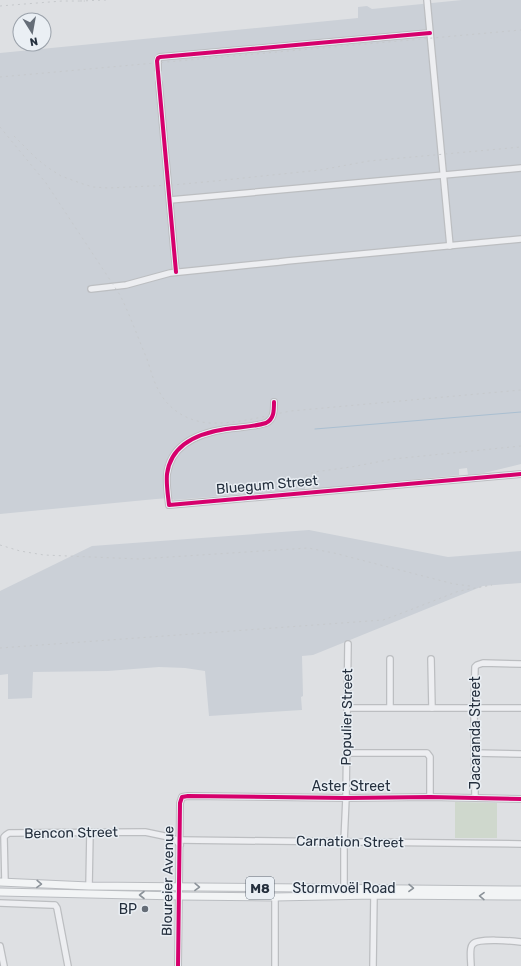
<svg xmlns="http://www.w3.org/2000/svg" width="521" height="966" font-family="Rubik,sans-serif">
	<rect width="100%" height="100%" fill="#dee0e3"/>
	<g fill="#cbd0d7">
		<polygon points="462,0 521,0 521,464 484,473 468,475 467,468 459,469 459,475 313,489 312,483 305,484 305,489 174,500 171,498 156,499 0,514 0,53 358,18 358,7 367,6 372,9"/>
		<polygon points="309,530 448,557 521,551 521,583 483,586 313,655 302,656 303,696 301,697 302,710 209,716 205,671 185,668 159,667 108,671 33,672 32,698 8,699 8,674 0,675 0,591 92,546"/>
	</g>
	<polygon fill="#cfd8cd" points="455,802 497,803 497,838 455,838"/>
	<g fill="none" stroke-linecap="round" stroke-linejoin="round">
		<polyline stroke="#aabfd1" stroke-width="1" points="315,429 521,412"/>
		<polyline stroke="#b9bdc2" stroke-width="5.5" stroke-dasharray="5.5 3" stroke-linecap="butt" points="158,69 159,83"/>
		<g stroke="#bcbec1" stroke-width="8">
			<g id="minor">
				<polyline points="427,0 450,246"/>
				<polyline points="158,69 158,59 160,57 430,33"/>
				<polyline points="159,83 176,272"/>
				<polyline points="170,200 521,168"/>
				<polyline points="91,289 126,285 170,273 279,262 287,261 521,239"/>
				<path d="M274,402c0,9 0,17 -8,21 -13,4 -27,4 -40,6 -27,4 -55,15 -59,45 -1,10 1,21 2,31l352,-31"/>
				<polyline points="431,659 432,708"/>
				<polyline points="390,707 390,659"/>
				<polyline points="347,708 521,708"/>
				<polyline points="347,753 427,753 430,757 430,797"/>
				<polyline points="475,753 521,754"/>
				<polyline points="475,797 474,708 475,667 477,665 483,663 521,664"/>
				<polyline points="180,840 521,844"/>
				<polyline points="5,882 4,837 6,835 9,833 145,832 169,837 175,839 180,845"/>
				<polyline points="89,886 90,832"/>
				<polyline points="344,887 344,842 346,798 348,644"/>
				<polyline points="0,903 52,905 55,905 57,908 68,966"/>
				<polyline points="0,946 4,966"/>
				<polyline points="178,966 180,803 182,797 188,796 346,798 430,797 521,799"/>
				<polyline points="275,966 275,897"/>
				<polyline points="373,966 374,895"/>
				<path d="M471,966c0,-5 -2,-19 2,-22 5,-6 40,-3 48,-2"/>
			</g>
		</g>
		<g stroke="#babdc1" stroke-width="9">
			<g id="major">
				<polyline points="0,882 89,886 521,890"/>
				<polyline points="0,892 179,896 275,897 374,895 521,896"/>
			</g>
		</g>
		<use href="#minor" stroke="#edeef1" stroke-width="5.5"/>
		<use href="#major" stroke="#f2f4f5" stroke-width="7"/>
		<g stroke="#c6c9cc" stroke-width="1" stroke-dasharray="2 4" stroke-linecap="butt">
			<polyline points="80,1 106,0"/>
			<polyline points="0,6 62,1 85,1"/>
			<polyline points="0,77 521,30"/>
			<path d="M0,127l46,56 74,112c10,20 18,43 27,64 4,12 7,24 13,34 10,18 30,29 50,30 28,1 54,-7 81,-12l230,-21"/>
			<polyline points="14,136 36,158 47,167 61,176 83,184 93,187 108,188 173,185 215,181 320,170 369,161 521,147"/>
			<polyline points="289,483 314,472 351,467 393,459 521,446"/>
			<polyline points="0,545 20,551 44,555 139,559 308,548 334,553 454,584 470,586"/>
			<polyline points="0,648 383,620 397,615 459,591 492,585"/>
		</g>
		<g stroke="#eaeff4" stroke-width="6">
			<g id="cycleway">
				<polyline points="176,272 157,61 158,58 160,57 430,33"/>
				<path d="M274,402c0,9 0,17 -8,21 -13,4 -27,4 -40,6 -27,4 -55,15 -59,45 -1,10 1,21 2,31l352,-31"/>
				<polyline points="178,966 180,803 182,797 188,796 346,798 430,797 521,799"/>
			</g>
		</g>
		<use href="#cycleway" stroke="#d6006c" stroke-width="4"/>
	</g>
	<defs><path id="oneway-chevron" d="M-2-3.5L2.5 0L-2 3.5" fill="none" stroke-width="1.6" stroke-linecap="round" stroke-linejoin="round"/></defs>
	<g stroke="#8b9299">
		<use href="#oneway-chevron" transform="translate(39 884) rotate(2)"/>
		<use href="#oneway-chevron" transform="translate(197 887) rotate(1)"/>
		<use href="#oneway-chevron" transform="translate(411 888) rotate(1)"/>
		<use href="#oneway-chevron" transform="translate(142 895) rotate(-180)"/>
		<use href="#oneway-chevron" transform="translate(482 896) rotate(-179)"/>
	</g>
	<circle fill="#656d77" stroke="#eaeff4" stroke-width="1.5" cx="145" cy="909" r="4"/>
	<g text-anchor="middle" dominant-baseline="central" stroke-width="3" stroke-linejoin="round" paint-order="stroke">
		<rect fill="#eaeff4" stroke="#5f6974" stroke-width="1" x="246" y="877" width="28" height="22" rx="3"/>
		<g font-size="13" font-weight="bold" fill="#242f3d">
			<text x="260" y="888">M8</text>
		</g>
		<g font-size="14" fill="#242f3d" stroke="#eaeff4">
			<text transform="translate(267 485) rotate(-5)">Bluegum Street</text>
			<text transform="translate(347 717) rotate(-89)">Populier Street</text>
			<text transform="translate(475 733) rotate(-90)">Jacaranda Street</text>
			<text x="351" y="786">Aster Street</text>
			<text transform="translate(71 833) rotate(-1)">Bencon Street</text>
			<text transform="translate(350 842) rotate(1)">Carnation Street</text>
			<text transform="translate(168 881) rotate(-89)">Bloureier Avenue</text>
			<text x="344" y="888">Stormvoël Road</text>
		</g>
		<g font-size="14" fill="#242f3d" stroke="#eaeff4" text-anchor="end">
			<text x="137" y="909">BP</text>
		</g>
	</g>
	<g transform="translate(32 32) rotate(169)"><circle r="19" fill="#eaeff4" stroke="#9ba2ab"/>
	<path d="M0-3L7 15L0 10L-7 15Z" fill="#656d77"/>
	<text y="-6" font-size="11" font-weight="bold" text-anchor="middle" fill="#242f3d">N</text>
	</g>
</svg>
